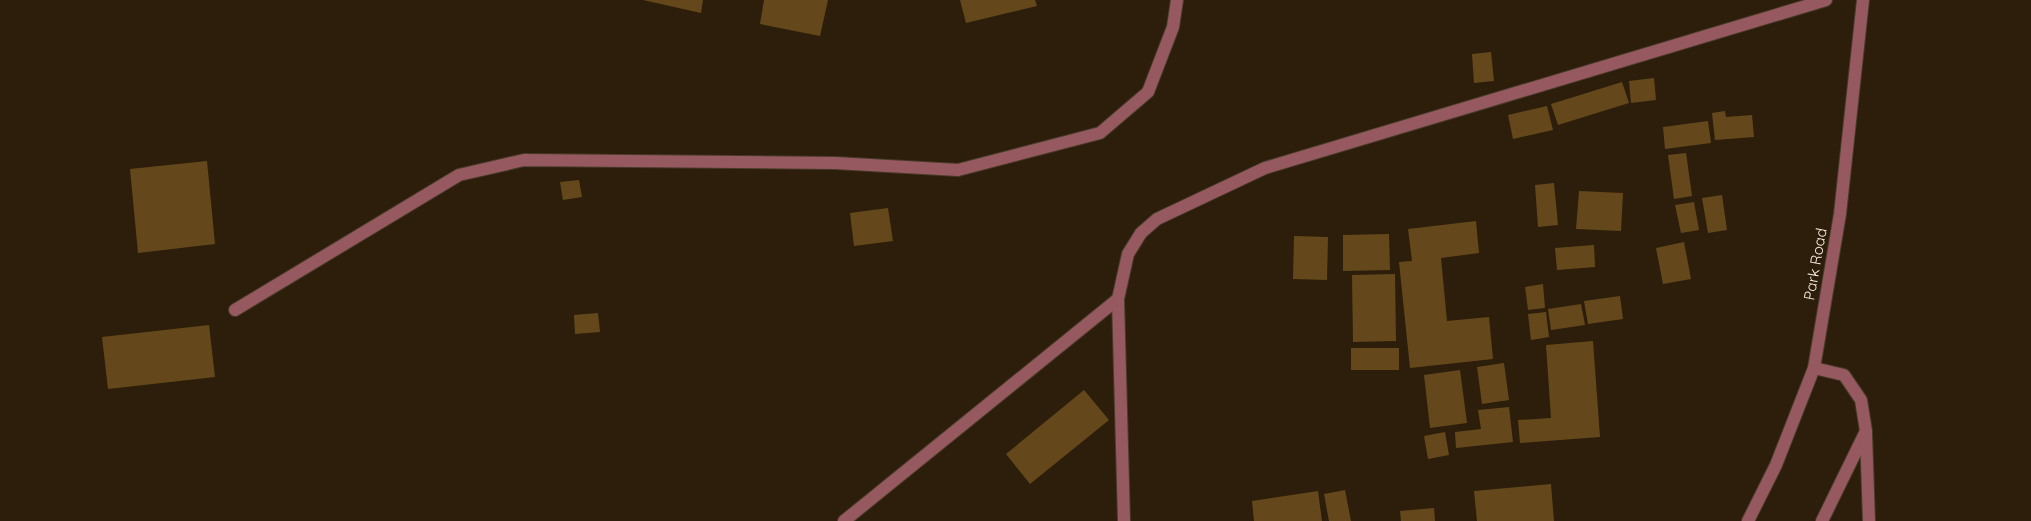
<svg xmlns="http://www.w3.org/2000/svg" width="2031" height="521" font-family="Quicksand,sans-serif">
	<rect width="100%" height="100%" fill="#2c1e0b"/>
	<g fill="#64481b">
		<polygon points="643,0 703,0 701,13"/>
		<polygon points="764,0 828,0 820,36 760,24"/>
		<polygon points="960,0 1035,0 1037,6 966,23"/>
		<polygon points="1491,52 1494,81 1474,83 1472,54"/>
		<polygon points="1654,78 1656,100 1631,103 1629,81"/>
		<polygon points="1622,82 1629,103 1558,125 1551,104"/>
		<polygon points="1547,106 1553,130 1513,139 1508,115"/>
		<polygon points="1725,111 1726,117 1752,115 1754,137 1715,140 1712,113"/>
		<polygon points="1708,121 1711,143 1665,149 1663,127"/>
		<polygon points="1686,153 1692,196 1674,199 1668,155"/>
		<polygon points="207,161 215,244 138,253 130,169"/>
		<polygon points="579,180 582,197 563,200 560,182"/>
		<polygon points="1554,183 1558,225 1538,227 1535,185"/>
		<polygon points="1579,191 1623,193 1621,231 1576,229"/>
		<polygon points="1722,195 1727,230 1708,233 1702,198"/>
		<polygon points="1694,202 1699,230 1681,233 1675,205"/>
		<polygon points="888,208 893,241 854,246 850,213"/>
		<polygon points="1476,221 1479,253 1441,258 1447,321 1489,317 1493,359 1410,368 1399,262 1412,261 1408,229"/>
		<polygon points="1389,234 1390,270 1343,271 1343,235"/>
		<polygon points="1294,236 1328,237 1327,280 1293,279"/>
		<polygon points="1684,242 1691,279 1663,284 1656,248"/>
		<polygon points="1594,245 1595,267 1557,270 1555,248"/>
		<polygon points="1395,274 1396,341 1353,342 1352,275"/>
		<polygon points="1543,284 1545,308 1528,310 1525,287"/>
		<polygon points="1620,296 1623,319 1588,324 1584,301"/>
		<polygon points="1581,304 1585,325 1551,330 1548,309"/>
		<polygon points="1546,312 1549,337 1531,340 1528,314"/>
		<polygon points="598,313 600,332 575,334 574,315"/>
		<polygon points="209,325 215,377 108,389 102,337"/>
		<polygon points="1593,341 1600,437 1520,443 1518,420 1551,418 1546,345"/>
		<rect x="1351" y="348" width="48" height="22"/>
		<polygon points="1504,363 1509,400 1482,404 1477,367"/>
		<polygon points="1460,370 1467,423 1430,428 1424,375"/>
		<polygon points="1084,390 1109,420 1030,484 1006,454"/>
		<polygon points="1509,407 1513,442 1456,448 1455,432 1481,429 1478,410"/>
		<polygon points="1445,432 1449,455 1428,459 1424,436"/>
		<polygon points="1551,484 1554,521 1477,521 1474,491"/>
		<polygon points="1345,490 1351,521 1329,521 1324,494"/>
		<polygon points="1318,491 1322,521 1254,521 1252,501"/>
		<polygon points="1434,508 1435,521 1401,521 1400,511"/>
	</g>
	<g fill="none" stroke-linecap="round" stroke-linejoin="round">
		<g stroke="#493b29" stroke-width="14">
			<g id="minor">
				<polyline points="235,310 459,175 524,160 835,163 958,170 1100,133 1148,92 1173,27 1177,0"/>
				<polyline points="1814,368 1844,375 1861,400 1866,431 1822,521"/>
				<polyline points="1866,434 1869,521"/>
				<polyline points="844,521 1118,299"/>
				<polyline points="1124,521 1118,299 1128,254 1141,233 1157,219 1265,168 1826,0"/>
				<polyline points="1748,521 1776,465 1814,368 1840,214 1863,0"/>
			</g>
		</g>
		<use href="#minor" stroke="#965960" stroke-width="12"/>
	</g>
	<g text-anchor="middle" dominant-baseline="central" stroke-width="4.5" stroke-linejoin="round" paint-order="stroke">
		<g font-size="15" fill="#faefe4" stroke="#2c1e0b">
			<text transform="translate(1815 264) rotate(-80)">Park Road</text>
		</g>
	</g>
</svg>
